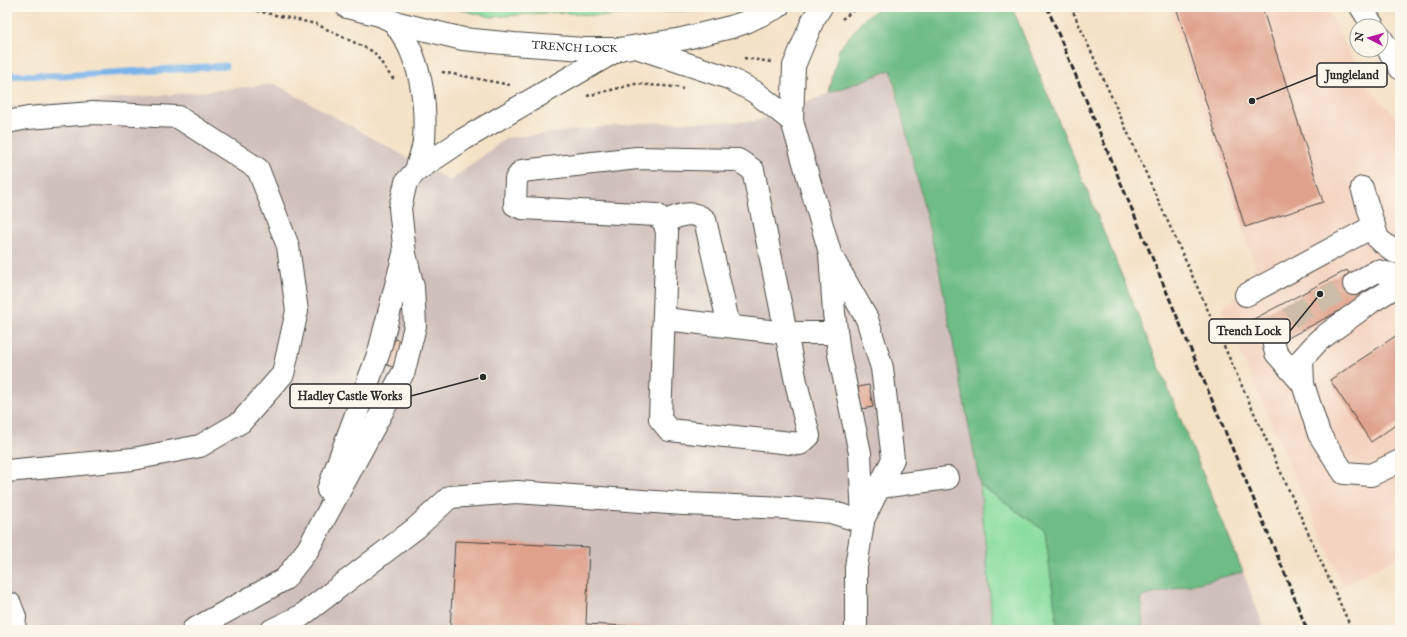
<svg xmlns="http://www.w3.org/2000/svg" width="1407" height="637" font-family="'IM FELL English',serif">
	<rect width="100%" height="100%" fill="#fbf7ec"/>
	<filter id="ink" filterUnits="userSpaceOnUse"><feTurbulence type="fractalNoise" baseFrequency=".025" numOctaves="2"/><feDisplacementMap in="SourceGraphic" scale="8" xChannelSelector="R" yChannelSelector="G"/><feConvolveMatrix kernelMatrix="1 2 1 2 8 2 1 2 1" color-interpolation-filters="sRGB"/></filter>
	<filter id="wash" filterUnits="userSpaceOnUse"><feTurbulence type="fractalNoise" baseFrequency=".012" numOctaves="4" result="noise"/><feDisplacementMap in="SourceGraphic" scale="16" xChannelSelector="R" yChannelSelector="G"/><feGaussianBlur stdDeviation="0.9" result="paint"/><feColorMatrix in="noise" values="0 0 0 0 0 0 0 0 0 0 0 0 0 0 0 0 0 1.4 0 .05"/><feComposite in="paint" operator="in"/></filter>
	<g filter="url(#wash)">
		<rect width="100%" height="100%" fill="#f4e2c7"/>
		<polygon fill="#f4d3c0" points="1169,7 1326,7 1367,86 1400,121 1400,556 1343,585 1221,309 1245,289 1254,277 1255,266"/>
		<g fill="#d0c0bc">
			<polygon points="890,70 939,269 980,485 993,630 7,630 7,107 189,93 275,84 450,181 506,138 640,123 756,121"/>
			<polygon points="1243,572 1265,630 1143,630 1141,597"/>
		</g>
		<g fill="#89dd9f" stroke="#5a8465">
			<polygon points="449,7 712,7 713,9 604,16 557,12 491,17"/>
			<polygon points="980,485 1045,531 1058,630 993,630"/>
		</g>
		<polygon fill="#6ebc86" stroke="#4c7458" points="881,7 1012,7 1243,572 1141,597 1143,630 1058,630 1045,531 980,485 939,269 891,70 829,93 839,49 865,18"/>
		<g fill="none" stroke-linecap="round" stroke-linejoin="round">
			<polyline stroke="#79b3ea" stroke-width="7" points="7,75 61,76 225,66"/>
		</g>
		<g id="blocks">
			<g fill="#dfa18b">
				<polygon points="1176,7 1262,7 1323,202 1245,227"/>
				<polygon points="1347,270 1362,299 1267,349 1252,320"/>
				<polygon points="1400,333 1400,422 1371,442 1330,380"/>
				<polygon points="395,339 404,342 395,368 385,364"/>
				<polygon points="869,385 873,407 862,409 858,387"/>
				<polygon points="455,541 589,547 586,624 687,629 687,630 450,630"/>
			</g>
		</g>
	</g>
	<g filter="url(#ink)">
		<use href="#blocks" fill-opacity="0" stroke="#494642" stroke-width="1"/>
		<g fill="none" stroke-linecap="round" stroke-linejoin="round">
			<polyline stroke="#ccbda8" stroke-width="22" stroke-dasharray="22 11" stroke-linecap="butt" points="1274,345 1277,328 1298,312 1354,284"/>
			<g stroke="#494642" stroke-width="24">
				<g id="minor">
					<polyline points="821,7 813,20 794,66 792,121 830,253 834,313 839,354 860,453 863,522 856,567 856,630"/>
					<polyline points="1361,7 1373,26"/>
					<path d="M394,22c6,9 13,19 17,29 12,28 15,60 13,90 -1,10 -6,21 -8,30"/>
					<polyline points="1381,38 1400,68"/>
					<polyline points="636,47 729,78 755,92 792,121"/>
					<polyline points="7,122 28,118 92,113 178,117 258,169 288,246 297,311 283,374 241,422 200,446 133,459 7,471"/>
					<polygon points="637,158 738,160 753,170 796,382 809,436 800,444 669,430 660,419 667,232 664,222 657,215 522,208 515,205 516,179 522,171"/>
					<polyline points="1362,188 1378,239 1395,252 1400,249"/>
					<path d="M664,222c13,-6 28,-13 41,-2l24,106"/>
					<polyline points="833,259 867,319 882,368 893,459 864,518"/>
					<polyline points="1354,284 1377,271 1400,276"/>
					<polyline points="1400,284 1371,302 1319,340 1302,359 1303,384 1319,434 1344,473 1371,475 1400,461"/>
					<polyline points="1246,295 1374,226"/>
					<polyline points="665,319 786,333 836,333"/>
					<polyline points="1274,345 1276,353 1303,384"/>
					<polyline points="880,487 948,478"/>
					<polyline points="328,490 379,352 404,254"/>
					<polyline points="7,603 10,604 15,617 14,630"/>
					<polyline points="193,630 285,579 308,549 404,371 415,326 413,287 405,254 400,208 406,182 416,171 464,139 619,49"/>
					<polyline points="272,630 301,616 416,528 450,497 517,492 683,504 787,508 831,512 863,522"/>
				</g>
			</g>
			<g stroke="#494642" stroke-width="24">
				<polyline id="major" points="347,7 380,15"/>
			</g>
			<g stroke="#494642" stroke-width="24">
				<g id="highway">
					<path id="s1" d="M372,7l8,8 14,7 69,17 51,5 70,5h35l63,-10 49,-12 15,-5 32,-15"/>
				</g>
			</g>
			<g stroke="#494642" stroke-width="2.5" stroke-dasharray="3 3" stroke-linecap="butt">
				<polyline points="239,7 316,24 374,52 392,78 395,78"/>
				<polyline points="1071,7 1352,630"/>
				<polyline points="842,19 858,7"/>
				<polyline points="744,58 771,62"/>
				<polyline points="442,72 510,85"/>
				<polyline points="587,96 635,84 676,87 683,89"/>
			</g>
			<use href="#minor" stroke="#fff" stroke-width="22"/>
			<use href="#major" stroke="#fff" stroke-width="22"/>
			<use href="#highway" stroke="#fff" stroke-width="22"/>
			<polyline stroke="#2b2b2b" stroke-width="3" stroke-dasharray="6 3" stroke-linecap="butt" points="1047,7 1285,574 1307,630"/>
		</g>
	</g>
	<g text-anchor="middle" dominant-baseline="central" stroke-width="3.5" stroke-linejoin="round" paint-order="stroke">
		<g font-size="11" fill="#2b2b2b" stroke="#fbf7ec">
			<text stroke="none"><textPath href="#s1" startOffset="210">TRENCH LOCK</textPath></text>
		</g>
	</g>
	<path fill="none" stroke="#2b2b2b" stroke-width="1.5" d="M1252 101L1317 75M1320 294L1290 331M483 377L411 396"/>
	<g fill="#2b2b2b" stroke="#fbf7ec" stroke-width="1.5">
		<circle cx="1252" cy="101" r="4"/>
		<circle cx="1320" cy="294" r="4"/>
		<circle cx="483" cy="377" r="4"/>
	</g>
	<g fill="#fbf7ec" stroke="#2b2b2b" stroke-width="1.5">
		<rect x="1317" y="63" width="70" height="24" rx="4"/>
		<rect x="1209" y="319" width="81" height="24" rx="4"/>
		<rect x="290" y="384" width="121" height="24" rx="4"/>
	</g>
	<g font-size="12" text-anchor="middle" font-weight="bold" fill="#2b2b2b">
		<text x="1352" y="79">Jungleland</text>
		<text x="1249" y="335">Trench Lock</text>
		<text x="350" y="400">Hadley Castle Works</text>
	</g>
	<rect width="1407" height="637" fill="none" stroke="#fbf7ec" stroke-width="24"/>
	<g transform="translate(1369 38) rotate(276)"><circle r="19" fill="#fbf7ec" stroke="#a8a59f"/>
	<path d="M0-3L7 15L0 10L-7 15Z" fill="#b5179e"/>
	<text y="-6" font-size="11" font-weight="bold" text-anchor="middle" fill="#2b2b2b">N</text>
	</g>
</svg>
